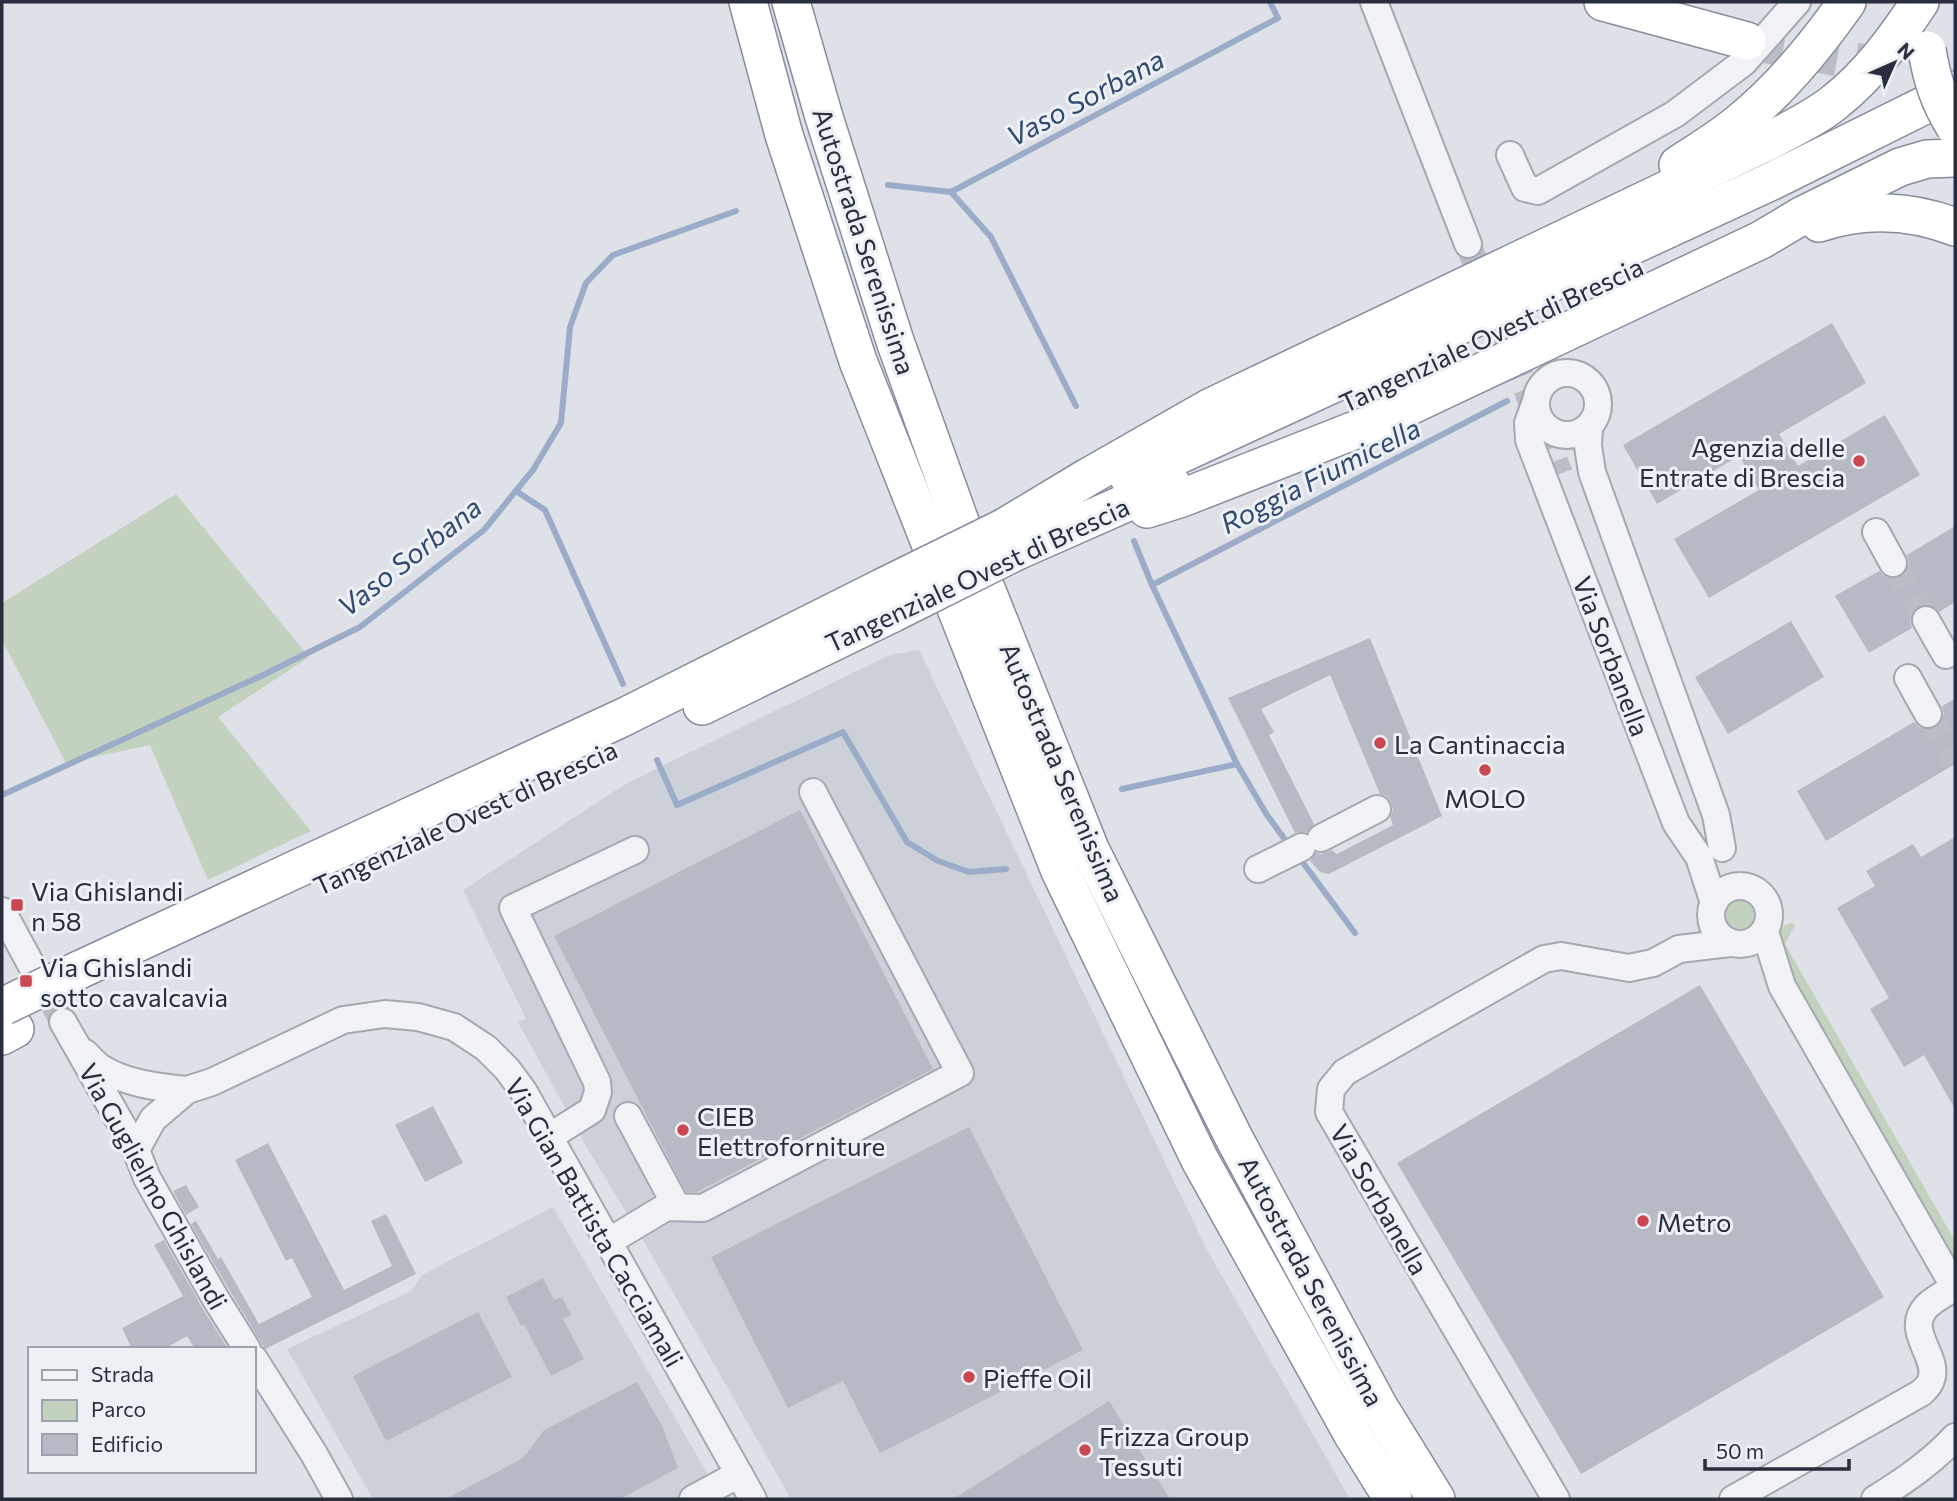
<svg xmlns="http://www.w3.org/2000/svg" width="1957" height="1501" font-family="Commissioner,sans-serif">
	<rect width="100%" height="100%" fill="#dee1e7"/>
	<g fill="#ccd0d9">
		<polygon points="919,650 1207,1250 1350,1499 791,1499 646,1245 586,1146 518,1022 526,1019 463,890 627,783 890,655"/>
		<polygon points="553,1207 722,1499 373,1499 287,1349 411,1291 422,1275"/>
	</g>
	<g fill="#c3d1bf">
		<polygon points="176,494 309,657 218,717 311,831 208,880 150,745 66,763 2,640 2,603"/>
		<circle cx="1741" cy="915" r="16"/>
		<path d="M1792,923l3,2 -10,19 170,297v19l-174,-303c-1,-15 -7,-30 11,-34z"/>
	</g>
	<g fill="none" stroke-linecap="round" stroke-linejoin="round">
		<g stroke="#9aacc7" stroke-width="6">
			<polyline points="888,185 951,192 1278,18 1270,2"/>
			<polyline points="951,192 991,237 1076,406"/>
			<polyline points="516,491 545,510 623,684"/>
			<polyline points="1134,541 1152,585 1507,401"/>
			<polyline points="1152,585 1237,764"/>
			<polyline points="657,760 677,805 843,732 907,842 938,861 969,872 1006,869"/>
			<polyline points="1122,789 1237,764 1267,815 1289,845"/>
			<polyline points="2,795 263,675 360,627 484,530 533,470 561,423 570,327 586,283 613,255 736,211"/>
			<polyline points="1298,856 1355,933"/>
		</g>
	</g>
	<g fill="#b6bac4">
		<polygon points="1832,323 1866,383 1779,434 1798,466 1885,415 1920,475 1709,598 1674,539 1759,490 1739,456 1657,504 1623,445"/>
		<polygon points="1955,526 1955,602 1939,612 1934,607 1927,604 1918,607 1913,612 1910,619 1912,628 1869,653 1835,596 1879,571 1884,576 1892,579 1901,576 1907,571 1909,564 1907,555"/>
		<polygon points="1791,621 1824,677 1728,734 1695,677"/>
		<polygon points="1370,638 1442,816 1329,874 1320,872 1310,861 1316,853 1321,854 1332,850 1337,854 1393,825 1390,817 1393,810 1391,802 1386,796 1380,794 1330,675 1261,709 1274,732 1269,735 1314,824 1307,832 1295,833 1228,698"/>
		<polygon points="1955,699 1955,764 1826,841 1797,791 1914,722 1919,727 1927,730 1936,727 1942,721 1944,715 1942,706"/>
		<polygon points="800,810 933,1069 697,1192 686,1192 554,936"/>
		<polygon points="1955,837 1955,1109 1924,1055 1904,1067 1870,1009 1889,998 1837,908 1875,886 1866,871 1913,844 1921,857"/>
		<polygon points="1700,985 1884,1297 1581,1474 1397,1163"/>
		<polygon points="433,1106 463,1163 425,1182 395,1125"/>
		<polygon points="969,1127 1083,1350 880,1453 843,1381 788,1408 711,1257"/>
		<polygon points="268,1143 344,1290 392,1266 371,1221 386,1214 416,1274 265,1349 228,1288 191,1224 196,1221 218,1259 221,1257 259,1324 312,1297 292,1258 286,1261 235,1160"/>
		<polygon points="186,1185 199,1207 186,1215 173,1191"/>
		<polygon points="164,1240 200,1304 228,1349 195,1349 187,1336 164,1349 132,1349 122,1328 183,1296 154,1245"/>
		<polygon points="543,1278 554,1300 562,1297 571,1315 563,1319 584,1359 551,1376 524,1324 521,1326 506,1297"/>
		<polygon points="478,1312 512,1377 386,1441 353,1376"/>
		<polygon points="637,1382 662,1426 678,1468 620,1499 446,1499 523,1458 544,1430"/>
		<polygon points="1109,1401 1170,1499 953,1499"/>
	</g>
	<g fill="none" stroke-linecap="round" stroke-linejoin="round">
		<g stroke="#babdc5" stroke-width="26" stroke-dasharray="26 13" stroke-linecap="butt">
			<polyline points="1468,244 1560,474"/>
			<polyline points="1893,563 1926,620"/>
			<polyline points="1928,714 1955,761"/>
			<polyline points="35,971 63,1022"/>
		</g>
		<polyline stroke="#babdc5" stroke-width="37" stroke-dasharray="37 18" stroke-linecap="butt" points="1747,41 1888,67"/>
		<g stroke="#a4a8b1" stroke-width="30">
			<g id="minor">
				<polyline points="1374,2 1468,244"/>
				<polyline points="1510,155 1525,188 1538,191 1675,114 1744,62 1797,2"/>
				<circle cx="1567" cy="404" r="31"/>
				<polyline points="1535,404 1528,423 1529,440 1676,823 1699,857 1714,903"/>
				<polyline points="1589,427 1588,446 1592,472 1716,815 1722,848"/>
				<polyline points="1876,532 1893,563"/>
				<polyline points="1926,620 1946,655"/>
				<polyline points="1908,678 1928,714"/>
				<polyline points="1321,838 1377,809"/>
				<polyline points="1258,869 1302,847"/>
				<circle cx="1740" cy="915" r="29"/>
				<polyline points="2,911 34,970"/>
				<polyline points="1765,932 1782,986 1955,1288"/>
				<polyline points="63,1022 136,1150 147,1178 214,1296 247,1349"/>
				<path d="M85,1053c5,5 10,11 16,15 26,16 57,19 86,22"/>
				<polyline points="628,1116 673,1200 666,1207"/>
				<polyline points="549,1137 592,1110 598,1092 597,1082 513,908 635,850"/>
				<polyline points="136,1150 153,1119 187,1090 212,1082 343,1020 385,1014 418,1017 454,1027 486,1048 507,1069 524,1092 753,1499"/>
				<polyline points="608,1242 666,1207 703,1208 960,1073 813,792"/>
				<polyline points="254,1359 314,1454 339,1499"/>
				<polyline points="693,1499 739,1474"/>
				<polyline points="1556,1499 1329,1112 1331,1089 1345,1072 1544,959 1561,956 1629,968 1653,963 1679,949 1730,943"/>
				<path d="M1733,1499l188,-106c4,-4 9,-8 10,-13 9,-24 -28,-49 -4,-74 7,-7 19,-13 28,-19"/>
				<path d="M1875,1499c29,-18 57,-37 80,-62"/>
			</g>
		</g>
		<g stroke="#868d9d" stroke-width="40">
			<g id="highway">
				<polyline points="748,2 784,135 858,361 1060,871 1200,1160 1353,1435 1393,1499"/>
				<polyline points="791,2 824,117 895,341 967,541 1090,849 1234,1138 1379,1407 1436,1499"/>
				<polyline points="1603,2 1747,41"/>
				<path d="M1678,165c21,-14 43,-27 62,-43 42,-34 76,-76 107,-120"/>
				<path d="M1819,223c45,-15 92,-13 136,4"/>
				<polyline points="1129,478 1772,181 1955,90"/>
				<polyline points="1147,509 1182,498 1378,421 1761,240 1803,215 1900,167 1927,159 1955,158"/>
				<path d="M1005,527l83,-50 121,-69 562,-268c22,-12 46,-23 65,-39 34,-27 60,-63 84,-99"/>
				<polyline points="1017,551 1171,483"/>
				<polyline points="702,706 893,613"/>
				<polyline points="79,970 624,717 881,588"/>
				<polyline points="2,1036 15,1029"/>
			</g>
		</g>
		<use href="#minor" stroke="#f1f2f6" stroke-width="26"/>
		<use href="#highway" stroke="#fff" stroke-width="37"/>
		<g stroke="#868d9d" stroke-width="40" stroke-linecap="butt">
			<g id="highway-bridge">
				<path d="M1927,50c5,30 12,51 28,77"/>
				<polyline points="881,588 1005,527"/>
				<polyline points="893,613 1017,551"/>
				<polyline points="4,1006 79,970"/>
			</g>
		</g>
		<use href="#highway-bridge" stroke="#fff" stroke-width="37"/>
	</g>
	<g fill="#ca4650" stroke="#edf0f5" stroke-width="2.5">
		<circle cx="1859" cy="461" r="7"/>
		<circle cx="1380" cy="743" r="7"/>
		<circle cx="1485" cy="770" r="7"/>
		<rect x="10" y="898" width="14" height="14" rx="3.5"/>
		<rect x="19" y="974" width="14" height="14" rx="3.5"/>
		<circle cx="683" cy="1130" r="7"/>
		<circle cx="1643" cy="1221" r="7"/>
		<circle cx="969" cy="1377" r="7"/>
		<circle cx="1085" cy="1450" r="7"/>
	</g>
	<g text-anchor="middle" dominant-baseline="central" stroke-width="6" stroke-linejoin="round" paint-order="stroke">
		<g font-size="26" fill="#282e3e" stroke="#edf0f5">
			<text transform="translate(865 241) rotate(72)">Autostrada Serenissima</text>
			<text transform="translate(1491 334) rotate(-25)">Tangenziale Ovest di Brescia</text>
			<text transform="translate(977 574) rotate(-25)">Tangenziale Ovest di Brescia</text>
			<text transform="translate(1612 656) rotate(69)">Via Sorbanella</text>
			<text transform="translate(1063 772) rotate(67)">Autostrada Serenissima</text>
			<text transform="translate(465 817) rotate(-25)">Tangenziale Ovest di Brescia</text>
			<text transform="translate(154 1186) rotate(61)">Via Guglielmo Ghislandi</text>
			<text transform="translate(1380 1199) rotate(60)">Via Sorbanella</text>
			<text transform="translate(595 1222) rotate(60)">Via Gian Battista Cacciamali</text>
			<text transform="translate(1312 1281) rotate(62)">Autostrada Serenissima</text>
		</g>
		<g font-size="26" fill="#282e3e" stroke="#edf0f5" text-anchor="start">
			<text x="1845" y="446" text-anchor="end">Agenzia delle<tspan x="1845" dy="30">Entrate di Brescia</tspan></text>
			<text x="1394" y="743">La Cantinaccia</text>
			<text x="1485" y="797" text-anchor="middle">MOLO</text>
			<text x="31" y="890">Via Ghislandi<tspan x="31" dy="30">n 58</tspan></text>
			<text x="40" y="966">Via Ghislandi<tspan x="40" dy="30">sotto cavalcavia</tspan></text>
			<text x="697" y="1115">CIEB<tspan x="697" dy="30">Elettroforniture</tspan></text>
			<text x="1657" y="1221">Metro</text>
			<text x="983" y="1377">Pieffe Oil</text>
			<text x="1099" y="1435">Frizza Group<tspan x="1099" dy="30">Tessuti</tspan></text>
		</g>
		<g font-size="28" font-style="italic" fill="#334a70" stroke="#edf0f5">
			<text transform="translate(1085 97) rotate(-28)">Vaso Sorbana</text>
			<text transform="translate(1320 475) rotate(-27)">Roggia Fiumicella</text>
			<text transform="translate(409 556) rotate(-38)">Vaso Sorbana</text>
		</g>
	</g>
	<rect width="1957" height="1501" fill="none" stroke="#282e3e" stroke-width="7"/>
	<rect x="28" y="1347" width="228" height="126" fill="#edf0f5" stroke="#9ea2ac" stroke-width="2"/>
	<rect x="42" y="1370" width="35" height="10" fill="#f1f2f6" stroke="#9ea2ac" stroke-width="2"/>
	<text x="91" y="1382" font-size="21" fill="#282e3e">Strada</text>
	<rect x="42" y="1400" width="35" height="21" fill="#c3d1bf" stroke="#9ea2ac" stroke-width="2"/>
	<text x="91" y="1417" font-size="21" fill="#282e3e">Parco</text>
	<rect x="42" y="1434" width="35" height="21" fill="#b6bac4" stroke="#9ea2ac" stroke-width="2"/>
	<text x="91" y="1452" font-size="21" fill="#282e3e">Edificio</text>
	<g transform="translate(1894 63) rotate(45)" stroke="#edf0f5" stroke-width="5" paint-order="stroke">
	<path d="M0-5L12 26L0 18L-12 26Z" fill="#282e3e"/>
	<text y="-10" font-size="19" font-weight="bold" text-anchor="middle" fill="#282e3e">N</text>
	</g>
	<path d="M1705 1459v10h144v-10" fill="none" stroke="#282e3e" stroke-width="3.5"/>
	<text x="1716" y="1459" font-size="21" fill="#282e3e" stroke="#edf0f5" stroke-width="5" paint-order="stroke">50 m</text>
</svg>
